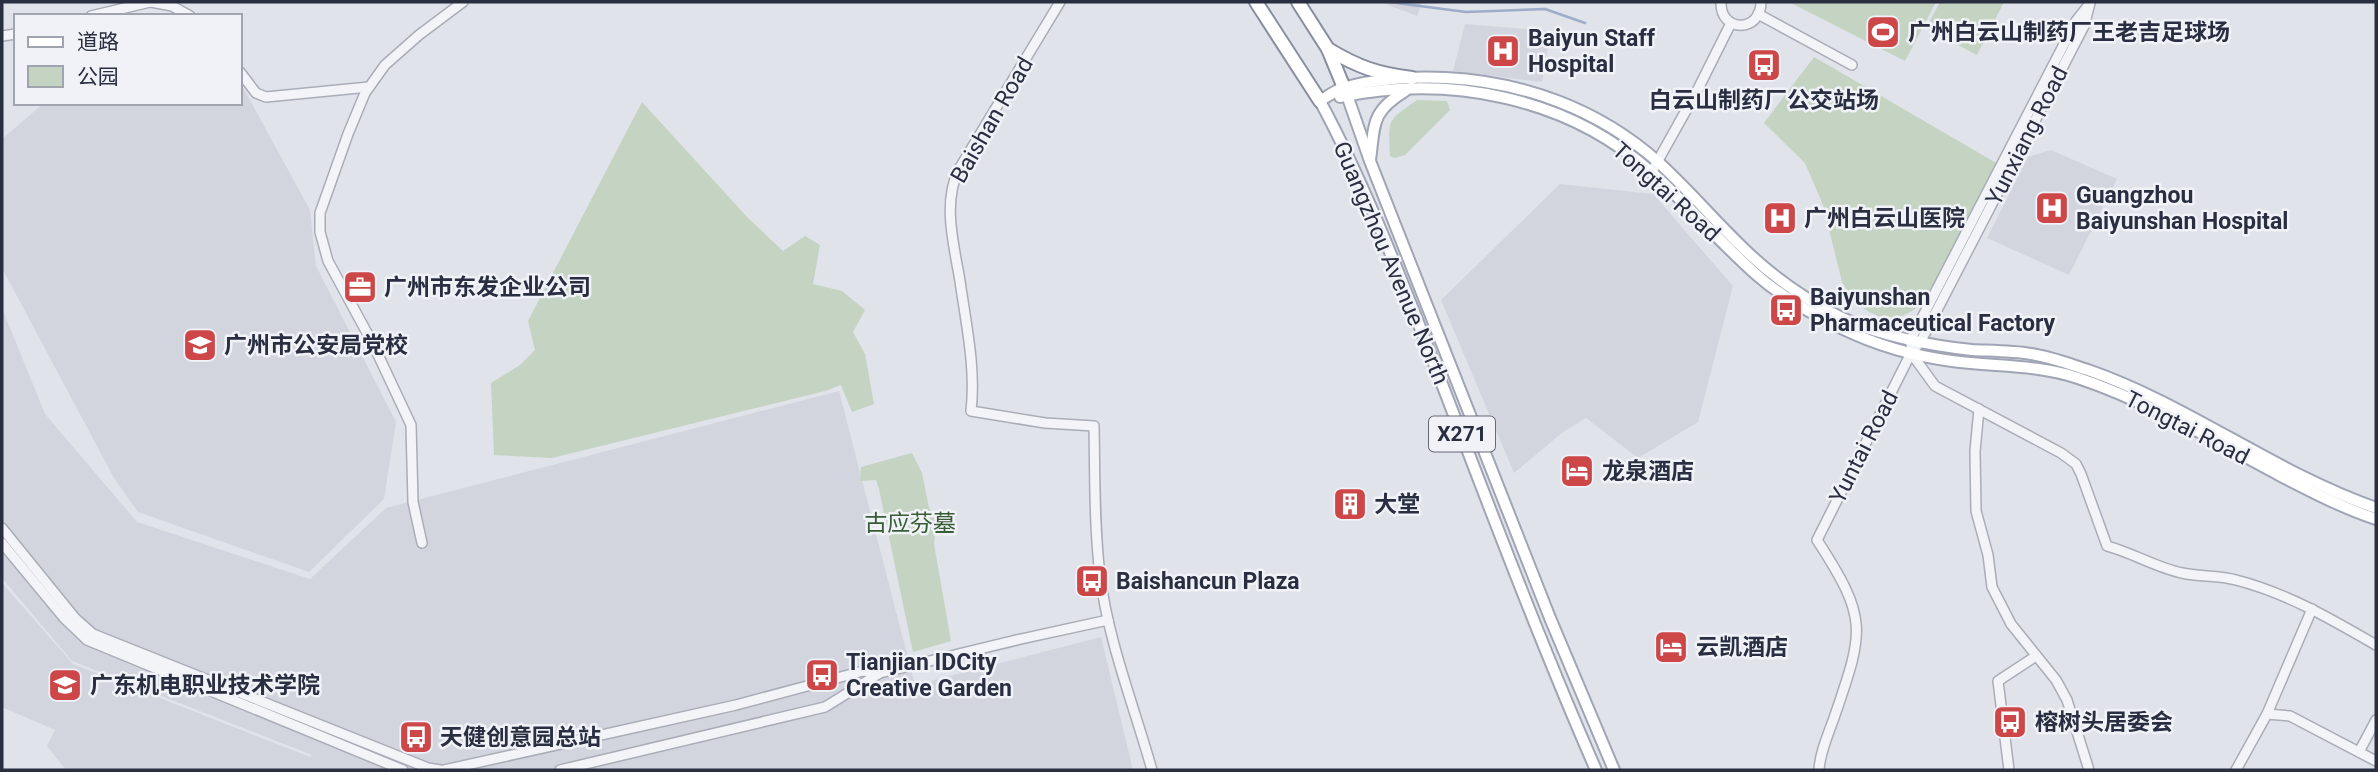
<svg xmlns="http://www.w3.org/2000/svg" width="2378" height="772" font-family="Roboto,'Noto Sans SC',sans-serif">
	<rect width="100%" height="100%" fill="#e0e3e9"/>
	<g fill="#d2d5de">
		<polygon points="1380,2 1422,2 1417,16"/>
		<polygon points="1465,24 1551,31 1542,82 1453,71"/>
		<polygon points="240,82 310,210 316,266 396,422 384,499 309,572 138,512 114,478 2,268 2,139 44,103 240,103"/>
		<polygon points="2051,150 2117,179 2069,275 1987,238 2028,157"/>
		<polygon points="1560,184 1653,194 1733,286 1698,422 1638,458 1586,418 1563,432 1514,473 1441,300"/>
		<polygon points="2,308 45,414 137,522 310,579 386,508 839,391 915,685 1101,637 1133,770 66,770 47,746 55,730 2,707 2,583 73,664 310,757 312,755 72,661 2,578"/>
	</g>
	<g fill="#c4d3c2">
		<polygon points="1789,2 1936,2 1905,61"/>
		<polygon points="1940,2 2004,2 1977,55 1926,28"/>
		<path d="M1814,57l184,107 -70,134c-32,33 -64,22 -86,-16l-19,-77 -18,-42 -41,-40z"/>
		<path d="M1417,100l30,1 3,9 -45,45 -11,3 -4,-2c-1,-38 -4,-34 27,-56z"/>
		<polygon points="642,102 748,218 783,251 805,236 820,245 813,284 842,291 865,310 853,332 865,354 874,404 852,412 841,385 825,391 552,458 494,455 491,383 520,365 535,350 528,321"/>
		<polygon points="912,453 922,473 929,508 936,523 934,544 951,641 913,652 879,489 876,480 860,481 861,467"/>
	</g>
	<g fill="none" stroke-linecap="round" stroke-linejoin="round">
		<polyline stroke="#9cacc9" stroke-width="2.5" points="1389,2 1466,12 1545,9 1585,23"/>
		<g stroke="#a9adb7" stroke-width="12">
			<g id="minor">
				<polyline points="151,2 172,6 190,16"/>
				<path d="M1060,2l-101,167c-17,34 -5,76 1,112 6,43 16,87 11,130l74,12 49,3c1,49 0,99 6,149 8,66 34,131 52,195"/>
				<path d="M1721,2c-1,31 40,31 40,0"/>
				<polyline points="1758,14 1852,65"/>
				<polyline points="91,16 150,2"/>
				<polyline points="2,36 16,34"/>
				<polyline points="240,72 256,93 266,97 369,87"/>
				<polyline points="1651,173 1698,89 1731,23"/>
				<polyline points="1911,345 1911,339 2076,21 2087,7"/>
				<path d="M1911,353l24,33 126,67 15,11 5,10 26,72c26,7 50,22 75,27 18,4 36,2 54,7 51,13 95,39 140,65"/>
				<polyline points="1979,409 1975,451 1976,511 1988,555 1992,587 2011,624 2056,680 2067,700 2089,770"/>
				<polyline points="2,528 75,618 93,634 428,768 440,770"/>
				<polyline points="2,543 64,618 87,640 403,770"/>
				<polyline points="422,543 413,502 411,425 373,344 328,261 320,232 320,213 348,134 365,93 385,65 419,35 463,2"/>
				<polyline points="2267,714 2312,609"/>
				<polyline points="2359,752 2376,720"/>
				<polyline points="444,770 736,705 863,671 880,673"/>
				<polyline points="560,770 825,707 880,673 1021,639 1108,620"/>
				<path d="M1819,770c1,-18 9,-35 15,-52 30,-88 35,-98 -17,-178l94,-187 10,-12 163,-315 6,-23"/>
				<polyline points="2009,770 1998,681 2036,656"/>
				<polyline points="2236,770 2267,714 2290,716 2376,761"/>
			</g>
		</g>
		<g stroke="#a0a5b5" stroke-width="14">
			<g id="major">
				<polyline points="1347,95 1370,161 1550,618 1614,770"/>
				<path d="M1340,97c109,-23 226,0 310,74 38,33 70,72 108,105 25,22 54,38 83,52 35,17 73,28 111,33 43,6 84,3 126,17 69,23 139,64 203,98 31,16 62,32 95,43"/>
				<path d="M1320,101c8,-5 17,-12 26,-14 30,-8 70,-11 100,-9 78,4 152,31 211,83 29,26 55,57 83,84 29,29 64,54 100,72 38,18 91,29 132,33 20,1 40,1 59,4 20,3 38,10 57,16 101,35 187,103 288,138"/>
				<path d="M1320,101c43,80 77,167 110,252 54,139 106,280 166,417"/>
				<path d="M1370,160c5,-37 1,-48 35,-69"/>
			</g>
		</g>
		<g stroke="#888ea0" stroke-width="16">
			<g id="highway">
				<polyline points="1256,2 1320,101"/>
				<polyline points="1298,2 1328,49 1347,95"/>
				<path d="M1328,49c30,18 50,25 84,29"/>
			</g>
		</g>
		<use href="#minor" stroke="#f3f4f7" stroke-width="9"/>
		<use href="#major" stroke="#fff" stroke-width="10"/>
		<use href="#highway" stroke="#fff" stroke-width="12"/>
	</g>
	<defs>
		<g id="stadium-square" transform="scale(1.75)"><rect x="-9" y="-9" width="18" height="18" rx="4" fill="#cd4648" stroke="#f0f2f7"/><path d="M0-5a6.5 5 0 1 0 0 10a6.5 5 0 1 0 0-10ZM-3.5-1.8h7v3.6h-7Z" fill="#fff"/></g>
		<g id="hospital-square" transform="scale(1.75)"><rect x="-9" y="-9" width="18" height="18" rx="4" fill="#cd4648" stroke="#f0f2f7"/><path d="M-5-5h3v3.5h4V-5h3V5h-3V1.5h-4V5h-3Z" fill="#fff"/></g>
		<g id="bus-square" transform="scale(1.75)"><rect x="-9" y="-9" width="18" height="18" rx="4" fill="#cd4648" stroke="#f0f2f7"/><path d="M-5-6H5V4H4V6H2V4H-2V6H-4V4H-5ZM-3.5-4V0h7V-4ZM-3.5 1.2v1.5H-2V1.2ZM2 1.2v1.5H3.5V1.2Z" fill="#fff"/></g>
		<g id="office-square" transform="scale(1.75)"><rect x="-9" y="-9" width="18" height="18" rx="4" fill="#cd4648" stroke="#f0f2f7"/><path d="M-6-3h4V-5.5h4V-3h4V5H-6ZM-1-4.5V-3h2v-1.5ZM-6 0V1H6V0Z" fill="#fff"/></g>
		<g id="university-square" transform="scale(1.75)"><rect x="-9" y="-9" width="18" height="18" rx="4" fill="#cd4648" stroke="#f0f2f7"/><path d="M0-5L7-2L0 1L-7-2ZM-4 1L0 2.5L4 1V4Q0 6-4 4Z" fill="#fff"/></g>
		<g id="hotel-square" transform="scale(1.75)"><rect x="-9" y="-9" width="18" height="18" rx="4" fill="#cd4648" stroke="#f0f2f7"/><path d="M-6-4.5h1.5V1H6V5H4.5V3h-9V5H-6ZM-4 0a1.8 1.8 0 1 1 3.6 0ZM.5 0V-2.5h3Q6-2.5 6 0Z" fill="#fff"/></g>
		<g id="building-square" transform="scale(1.75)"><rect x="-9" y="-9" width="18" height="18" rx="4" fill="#cd4648" stroke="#f0f2f7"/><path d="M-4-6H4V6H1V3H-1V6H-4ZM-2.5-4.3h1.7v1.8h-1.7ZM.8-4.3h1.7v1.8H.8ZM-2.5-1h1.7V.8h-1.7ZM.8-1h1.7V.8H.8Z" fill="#fff"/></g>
	</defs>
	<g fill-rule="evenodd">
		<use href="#stadium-square" x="1883" y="32"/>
		<use href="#hospital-square" x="1503" y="51"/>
		<use href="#bus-square" x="1764" y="65"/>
		<use href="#hospital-square" x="2052" y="208"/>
		<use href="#hospital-square" x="1780" y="218"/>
		<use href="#office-square" x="360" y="287"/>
		<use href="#bus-square" x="1786" y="310"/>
		<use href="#university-square" x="200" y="345"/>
		<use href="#hotel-square" x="1577" y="471"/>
		<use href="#building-square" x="1350" y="504"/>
		<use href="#bus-square" x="1092" y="581"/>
		<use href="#hotel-square" x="1671" y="647"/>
		<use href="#bus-square" x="822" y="675"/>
		<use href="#university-square" x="65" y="685"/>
		<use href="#bus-square" x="2010" y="722"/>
		<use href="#bus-square" x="416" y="737"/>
	</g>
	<g text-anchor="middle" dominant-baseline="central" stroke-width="5" stroke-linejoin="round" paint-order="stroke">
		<rect fill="#f0f2f7" stroke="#656978" stroke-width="2" x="1429" y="416.5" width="66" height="35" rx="5"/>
		<g font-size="21" font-weight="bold" fill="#292e41">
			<text x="1462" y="434">X271</text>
		</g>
		<g font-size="23" font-weight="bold" fill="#292e41" stroke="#f0f2f7" text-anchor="start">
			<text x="1908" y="32">广州白云山制药厂王老吉足球场</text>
			<text x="1528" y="38">Baiyun Staff<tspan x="1528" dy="26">Hospital</tspan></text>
			<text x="1764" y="100" text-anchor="middle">白云山制药厂公交站场</text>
			<text x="2076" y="195">Guangzhou<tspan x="2076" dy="26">Baiyunshan Hospital</tspan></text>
			<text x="1804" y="218">广州白云山医院</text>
			<text x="384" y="287">广州市东发企业公司</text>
			<text x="1810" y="297">Baiyunshan<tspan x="1810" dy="26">Pharmaceutical Factory</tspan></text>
			<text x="224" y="345">广州市公安局党校</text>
			<text x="1602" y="471">龙泉酒店</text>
			<text x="1374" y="504">大堂</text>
			<text x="1116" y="581">Baishancun Plaza</text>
			<text x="1696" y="647">云凯酒店</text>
			<text x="846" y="662">Tianjian IDCity<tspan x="846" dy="26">Creative Garden</tspan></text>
			<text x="90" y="685">广东机电职业技术学院</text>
			<text x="2035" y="722">榕树头居委会</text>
			<text x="440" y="737">天健创意园总站</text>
		</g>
		<g font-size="23" fill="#292e41" stroke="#f0f2f7">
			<text transform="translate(992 120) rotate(-60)">Baishan Road</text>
			<text transform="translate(2027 136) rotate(-63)">Yunxiang Road</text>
			<text transform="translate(1666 192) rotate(42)">Tongtai Road</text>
			<text transform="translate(1391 263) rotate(67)">Guangzhou Avenue North</text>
			<text transform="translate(2187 428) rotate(27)">Tongtai Road</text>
			<text transform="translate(1864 447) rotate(-63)">Yuntai Road</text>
		</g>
		<g font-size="23" fill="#385c36" stroke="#f0f2f7">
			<text x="910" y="523">古应芬墓</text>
		</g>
	</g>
	<rect width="2378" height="772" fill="none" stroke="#292e41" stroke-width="7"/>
	<rect x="14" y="14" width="228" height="91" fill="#f0f2f7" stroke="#a0a4ae" stroke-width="2"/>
	<rect x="28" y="37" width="35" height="10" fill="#ffffff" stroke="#a0a4ae" stroke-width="2"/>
	<text x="77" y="49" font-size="21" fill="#292e41">道路</text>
	<rect x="28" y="66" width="35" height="21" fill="#c4d3c2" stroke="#a0a4ae" stroke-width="2"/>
	<text x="77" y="84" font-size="21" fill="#292e41">公园</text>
</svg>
